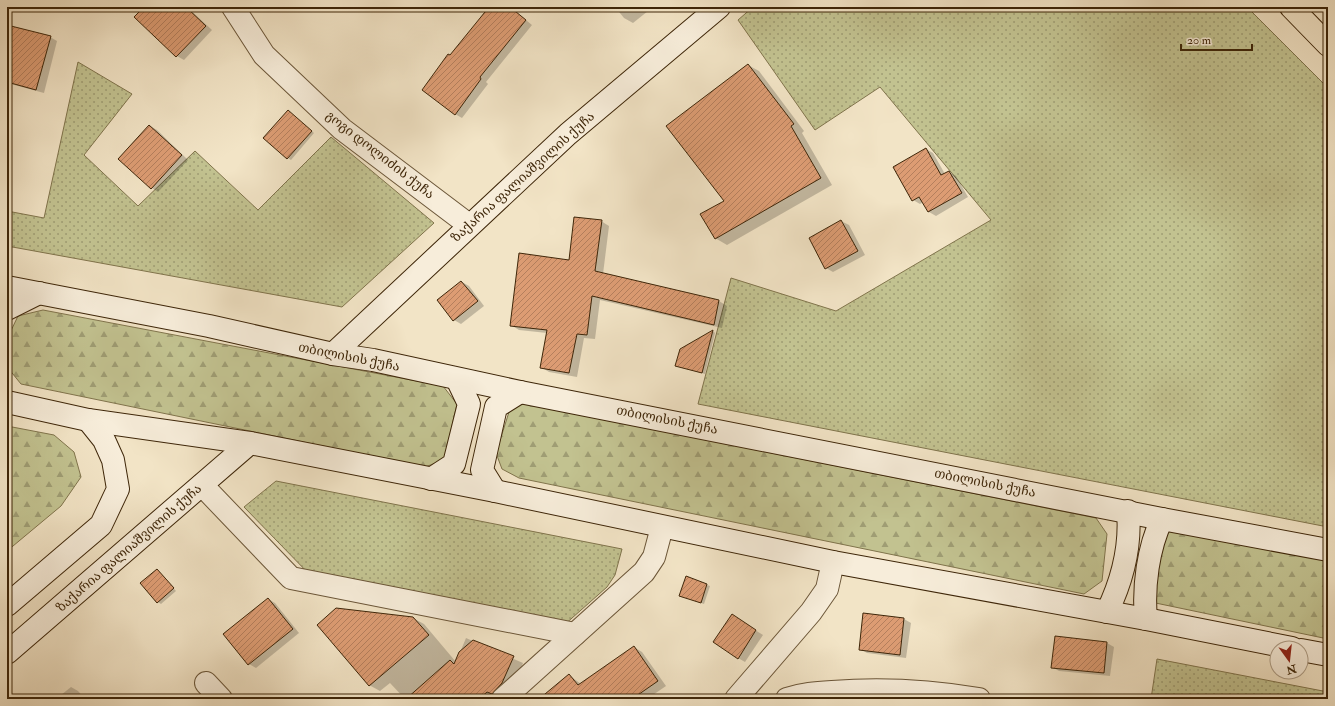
<svg xmlns="http://www.w3.org/2000/svg" width="1335" height="706" font-family="'IM FELL Double Pica','Noto Serif Georgian',serif">
	<defs>
		<pattern id="grass-dots" width="8" height="8" patternUnits="userSpaceOnUse"><rect width="8" height="8" fill="#c2c290"/><path d="M2 2h.1M6 6h.1" fill="none" stroke="#9f9d74" stroke-width="1.8" stroke-linecap="round"/></pattern>
		<pattern id="forest-firs" width="22" height="20" patternUnits="userSpaceOnUse"><rect width="22" height="20" fill="#c2c290"/><path d="M5 1l3.5 6h-7zM16 11l3.5 6h-7z" fill="#9f9d74"/></pattern>
		<pattern id="building-hatch" width="6" height="6" patternUnits="userSpaceOnUse"><rect width="6" height="6" fill="#dc9c73"/><path d="M-1 1l2-2M0 6l6-6M5 7l2-2" fill="none" stroke="#b47f5d"/></pattern>
	</defs>
	<rect width="100%" height="100%" fill="#f2e4c6"/>
	<filter id="stains"><feTurbulence type="fractalNoise" baseFrequency=".005" numOctaves="4"/><feColorMatrix values="0 0 0 0 .2 0 0 0 0 .09 0 0 0 0 .02 0 0 0 .5 -.17"/></filter>
	<radialGradient id="worn" r=".72"><stop offset=".6" stop-color="#630" stop-opacity="0"/><stop offset="1" stop-color="#630" stop-opacity=".3"/></radialGradient>
	<g fill="url(#grass-dots)" stroke="#80744c">
		<polygon points="753,7 1247,7 1328,88 1328,527 698,404 731,278 836,311 991,220 880,87 815,130 738,20"/>
		<polygon points="78,62 132,94 84,155 138,206 195,151 258,210 331,137 434,223 342,307 7,246 7,211 44,218"/>
		<polygon points="276,481 622,549 615,575 607,587 563,626 311,576 244,507"/>
		<polygon points="1157,659 1328,692 1328,699 1151,699"/>
	</g>
	<g fill="url(#forest-firs)" stroke="#80744c">
		<polygon points="43,310 443,386 457,404 444,460 425,467 21,384 8,368 8,337 18,316"/>
		<polygon points="522,403 1096,518 1107,534 1102,581 1084,594 519,478 502,469 496,453 509,412"/>
		<polygon points="7,426 54,435 74,452 81,477 61,506 7,551"/>
		<polygon points="1167,526 1328,560 1328,639 1146,601"/>
	</g>
	<g fill="#0003">
		<polygon points="145,7 187,7 212,30 184,60 177,56"/>
		<polygon points="490,7 510,7 532,25 486,82 488,84 462,118 455,114 450,56"/>
		<polygon points="615,7 653,7 633,23 624,18"/>
		<polygon points="7,31 50,37 57,41 44,93 7,83"/>
		<polygon points="748,65 759,71 804,131 802,133 832,185 727,245 715,238 725,202"/>
		<polygon points="288,111 314,133 291,160 288,158"/>
		<polygon points="150,126 157,130 188,160 158,192 152,188"/>
		<polygon points="926,149 933,153 945,174 949,172 956,176 968,197 936,216 929,212 923,202 920,204 913,200"/>
		<polygon points="601,221 609,226 603,274 719,301 727,306 722,328 600,300 595,339 584,338 577,377 549,372 541,367 547,333 519,330 511,325 570,261"/>
		<polygon points="841,221 849,225 865,255 833,272 826,268"/>
		<polygon points="462,282 469,286 484,306 461,324 454,320"/>
		<polygon points="713,331 715,333 705,374 679,367"/>
		<polygon points="157,570 176,591 161,604 158,602"/>
		<polygon points="686,578 710,586 704,604 680,596"/>
		<polygon points="268,599 275,603 299,633 256,668 249,664"/>
		<polygon points="413,618 424,624 456,662 466,638 523,663 513,689 496,699 405,699 390,683 380,691 369,685"/>
		<polygon points="904,619 911,623 906,658 867,653 860,649"/>
		<polygon points="739,620 763,635 745,662 738,658"/>
		<polygon points="1107,643 1114,647 1110,676 1059,671 1052,667"/>
		<polygon points="634,647 642,652 666,686 647,699 541,699 569,675 581,684"/>
		<polygon points="71,687 78,691 85,699 56,699"/>
	</g>
	<g fill="url(#building-hatch)" stroke="#3e2609">
		<polygon points="144,7 186,7 206,26 176,57 134,17"/>
		<polygon points="489,7 510,7 526,20 480,77 481,79 455,115 422,90 448,54 450,55"/>
		<polygon points="7,25 51,36 36,90 7,82"/>
		<polygon points="748,64 794,124 791,126 821,178 715,239 700,214 724,201 666,126"/>
		<polygon points="288,110 312,131 287,159 263,138"/>
		<polygon points="149,125 182,155 151,189 118,159"/>
		<polygon points="926,148 941,175 949,171 962,193 928,212 919,197 912,201 893,167"/>
		<polygon points="574,217 602,220 595,271 719,300 714,325 592,296 587,335 577,334 569,373 540,368 547,330 510,326 519,253 569,260"/>
		<polygon points="841,220 858,251 825,269 809,238"/>
		<polygon points="461,281 478,301 453,321 437,300"/>
		<polygon points="713,330 702,373 675,366 680,349"/>
		<polygon points="157,569 174,588 157,603 140,583"/>
		<polygon points="686,576 707,584 701,603 679,596"/>
		<polygon points="268,598 293,629 248,665 223,634"/>
		<polygon points="336,608 413,617 429,635 369,686 317,625"/>
		<polygon points="863,613 904,618 900,655 859,650"/>
		<polygon points="732,614 756,630 738,659 713,642"/>
		<polygon points="1055,636 1107,642 1104,673 1051,668"/>
		<polygon points="473,640 514,656 502,683 492,694 487,692 479,699 406,699 450,660 454,664 459,652"/>
		<polygon points="634,646 658,681 632,699 539,699 569,674 578,685"/>
	</g>
	<g fill="none" stroke-linecap="round" stroke-linejoin="round">
		<g stroke="#6b5638" stroke-width="24">
			<g id="street">
				<polyline points="233,7 264,55 342,129 469,225"/>
				<polyline points="202,485 291,578 575,634"/>
				<polyline points="206,683 221,699"/>
				<polyline points="503,699 644,572 654,557 662,527"/>
				<polyline points="736,699 811,612 827,589 833,562"/>
				<path d="M787,699c15,-5 29,-6 45,-7 49,-4 99,-1 147,7"/>
			</g>
		</g>
		<g stroke="#3e2609" stroke-width="24">
			<g id="secondary">
				<polyline points="7,287 209,326 333,354 373,360 520,392 1162,519 1328,550"/>
				<polyline points="7,309 39,293"/>
				<polyline points="333,354 568,134 719,7"/>
				<polyline points="7,402 88,420 250,443 495,491 833,562 1146,619 1292,648"/>
				<polyline points="431,479 454,464 469,404 457,379"/>
				<polyline points="495,491 482,470 496,407 520,392"/>
				<polyline points="7,605 101,525 118,489 113,460 104,440 88,420"/>
				<path d="M1107,612c15,-31 24,-67 21,-101"/>
				<path d="M1146,619c-3,-32 2,-71 16,-100"/>
				<polyline points="1301,650 1328,655"/>
				<polyline points="7,653 250,443"/>
			</g>
		</g>
		<g stroke="#3e2609" stroke-width="24">
			<polyline id="highway" points="1291,7 1328,45"/>
		</g>
		<use href="#street" stroke="#f7edda" stroke-width="22"/>
		<use href="#secondary" stroke="#f7edda" stroke-width="22"/>
		<use href="#highway" stroke="#f2e4c6" stroke-width="22"/>
	</g>
	<g text-anchor="middle" dominant-baseline="central" stroke-width="3" stroke-linejoin="round" paint-order="stroke">
		<g font-size="13" fill="#3e2609" stroke="#f7edda">
			<text transform="translate(380 155) rotate(38)">გოგი დოლიძის ქუჩა</text>
			<text transform="translate(523 177) rotate(-42)">ზაქარია ფალიაშვილის ქუჩა</text>
			<text transform="translate(349 357) rotate(11)">თბილისის ქუჩა</text>
			<text transform="translate(667 420) rotate(11)">თბილისის ქუჩა</text>
			<text transform="translate(985 483) rotate(11)">თბილისის ქუჩა</text>
			<text transform="translate(129 548) rotate(-41)">ზაქარია ფალიაშვილის ქუჩა</text>
		</g>
	</g>
	<rect width="1335" height="706" fill="none" stroke="#f2e4c6" stroke-width="24"/>
	<rect x="8" y="8" width="1319" height="690" fill="none" stroke="#3e2609" stroke-width="2"/>
	<rect x="12" y="12" width="1311" height="682" fill="none" stroke="#3e2609"/>
	<g transform="translate(1289 660) rotate(165)"><circle r="19" fill="#f7edda" stroke="#ad9d86"/>
	<path d="M0-3L7 15L0 10L-7 15Z" fill="#8f2418"/>
	<text y="-6" font-size="11" font-weight="bold" text-anchor="middle" fill="#3e2609">N</text>
	</g>
	<path d="M1181 44v6h71v-6" fill="none" stroke="#3e2609" stroke-width="2"/>
	<text x="1187" y="44" font-size="12" fill="#3e2609" stroke="#f7edda" stroke-width="3" paint-order="stroke">20 m</text>
	<rect width="100%" height="100%" filter="url(#stains)"/>
	<rect width="100%" height="100%" fill="url(#worn)"/>
</svg>
